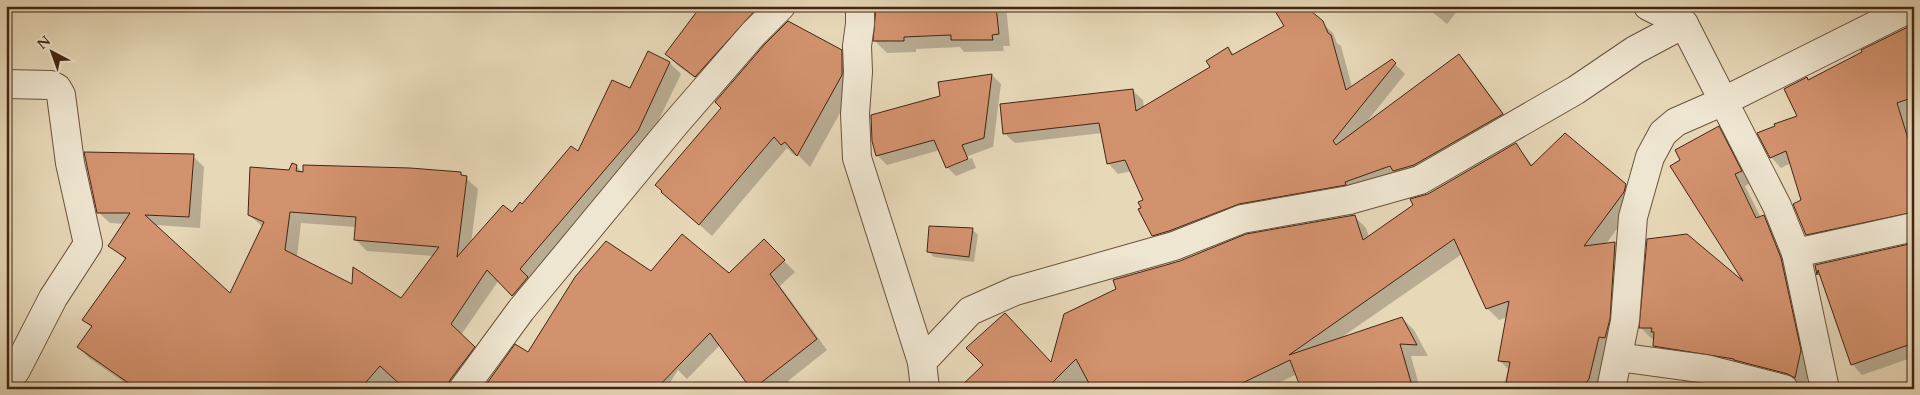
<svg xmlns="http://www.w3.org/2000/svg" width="1920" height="395" font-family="Cardo,serif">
	<rect width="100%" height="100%" fill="#e7d8b8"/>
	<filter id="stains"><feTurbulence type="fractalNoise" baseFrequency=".004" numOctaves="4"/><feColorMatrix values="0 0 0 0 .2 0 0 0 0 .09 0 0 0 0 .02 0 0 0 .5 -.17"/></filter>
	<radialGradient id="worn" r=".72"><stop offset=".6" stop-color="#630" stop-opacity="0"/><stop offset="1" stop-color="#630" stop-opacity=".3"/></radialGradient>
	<g fill="#0003" fill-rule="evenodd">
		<polygon points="718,6 776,6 706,86 677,65 667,54"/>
		<polygon points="877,6 1006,6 1010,46 1003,46 1004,51 964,52 960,47 916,49 916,52 887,53 875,41"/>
		<polygon points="1274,6 1313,6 1307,10 1333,33 1337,43 1341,46 1352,87 1392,61 1405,74 1365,124 1459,56 1469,66 1512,125 1425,175 1163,246 1153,235 1143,209 1145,200 1132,171 1118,174 1108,163 1102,133 1015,143 1004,133 1132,90 1143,100 1144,108 1212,67 1228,48 1234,55 1285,26"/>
		<polygon points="1425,6 1461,6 1447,24"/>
		<polygon points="1914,25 1914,111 1907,114 1914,137 1914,223 1817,245 1807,234 1803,201 1791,163 1781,168 1771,157 1799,116 1809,81"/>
		<polygon points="841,51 854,64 854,88 810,167 797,154 795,156 787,148 712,236 663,192"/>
		<path d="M648,52l22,11 11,11 -33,68 -124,164 -25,-26 -38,55 24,24 -22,30h-329l-45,-31 -11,-11 14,-19 -8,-8 42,-60 -16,-14 15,-22 -15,-1 -12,-11 95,-56 11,11 -4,61 -45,-3 76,70 32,-68 -14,-12 47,-49 8,8 156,-1 18,16 -7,55 51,-38 56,-53 52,-63zM301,223l55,4v13l11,11 67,5 -32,44 -49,-14 -56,-29z"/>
		<polygon points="992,75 1001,84 993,147 971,155 950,165 950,167 972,158 976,168 956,176 947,167 940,150 887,165 877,155 941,97"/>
		<polygon points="1718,128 1730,139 1752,182 1745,186 1761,218 1764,217 1775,228 1792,270 1811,362 1806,388 1800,385 1755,373 1665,357 1654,345 1655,339 1652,339 1641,328 1747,286 1682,160"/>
		<polygon points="1515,144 1533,166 1625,184 1638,197 1635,204 1606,244 1615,243 1627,255 1601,389 1503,389 1508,369 1499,360 1507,317 1499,320 1487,308 1462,254 1342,337 1402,318 1414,330 1428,356 1411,356 1420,389 1302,389 1297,374 1266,389 962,389 1052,364 1354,216 1366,228 1369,237 1428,195"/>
		<polygon points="972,229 978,235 974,262 934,257 928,251"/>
		<polygon points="764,241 795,272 780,286 827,350 788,381 791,383 783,389 753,389 720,345 687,379 678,370 666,389 577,389 652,273 729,275"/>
		<polygon points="1914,244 1914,357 1862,375 1852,364 1823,279 1818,275 1816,266"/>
	</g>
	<g fill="#d3926e" stroke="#422512" fill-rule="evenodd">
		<polygon points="701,6 759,6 695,77 665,54"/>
		<polygon points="876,6 996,6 999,34 992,35 993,40 951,40 951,35 904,37 904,41 873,41"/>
		<polygon points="1272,6 1305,6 1323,21 1328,33 1331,35 1346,90 1392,59 1396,63 1333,141 1336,145 1459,54 1503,114 1414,165 1393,171 1390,166 1345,182 1346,185 1239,204 1169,231 1152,236 1138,209 1141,208 1138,202 1143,200 1125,160 1107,164 1099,123 1003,134 1000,104 1133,89 1136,111 1210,67 1206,61 1228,47 1232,55 1284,26"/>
		<polygon points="788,21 842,50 842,75 797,156 785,142 781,145 774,137 699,225 661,192 662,191 655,185 721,108 715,102 765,44"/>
		<polygon points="1914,24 1914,97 1897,103 1914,158 1914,212 1806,235 1793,204 1801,200 1786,151 1770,158 1757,133 1775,126 1774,124 1797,116 1784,89 1807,77 1808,80 1862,52 1861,50"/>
		<path d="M648,51l22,11 -32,69 -118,138 8,8 -16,19 -25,-26 -36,54 24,23 -25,33 -2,9h-43l-25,-23 -20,23h-223l-60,-42 15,-21 -10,-6 44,-62 -18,-12 22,-33h-33l-13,-61 110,2 -5,63 -44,-2 85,78 34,-71 -16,-7 2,-48 39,3 3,-7 5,2 -1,6 7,1v-7l107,3 51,4v3l6,1 -10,81 46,-52 9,7 8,-10 2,2 49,-58 7,5 34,-71 18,8zM290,212l66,5 -2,23 85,7 -38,51 -48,-31 -1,17 -67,-34z"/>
		<polygon points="992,74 984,138 962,145 968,159 946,168 934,140 876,156 872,141 871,115 940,96 938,82"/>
		<polygon points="1719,126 1742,171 1735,174 1756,218 1764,215 1781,258 1801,350 1795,378 1788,374 1734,360 1734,359 1653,346 1654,332 1651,332 1652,328 1639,328 1647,239 1687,234 1743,281 1670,166 1680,160 1675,150"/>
		<polygon points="1565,133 1626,184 1624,192 1584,246 1615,242 1610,319 1606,334 1605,338 1599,337 1589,379 1582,389 1505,389 1510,362 1498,361 1509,301 1486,309 1454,239 1289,355 1402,317 1417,345 1400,344 1413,389 1301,389 1290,360 1230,389 1092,389 1076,359 1046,389 958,389 983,365 966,348 1005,313 1051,362 1064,314 1116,289 1113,280 1180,261 1246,234 1355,215 1363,240 1413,205 1410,199 1428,194 1516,143 1531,166"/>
		<polygon points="929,226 973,228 969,257 927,252"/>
		<polygon points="682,234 729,273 764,239 785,260 770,274 817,339 753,389 751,389 710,333 656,389 483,389 515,344 528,352 575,277 606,241 651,271"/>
		<polygon points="1914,243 1914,343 1851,365 1818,270 1817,275 1815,265"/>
	</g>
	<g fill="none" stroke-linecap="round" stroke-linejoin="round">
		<g stroke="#6b523c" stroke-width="30">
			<g id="minor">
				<polyline points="860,6 860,24 857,46 858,72 855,114 857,158 922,362"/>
				<polyline points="1648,6 1684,24 1777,206 1796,253 1825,389"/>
				<polyline points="6,84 51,85 57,88 61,95 70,163 88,244 53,298 16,370 6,384"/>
				<polyline points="1796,253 1914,227"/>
				<polyline points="1618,357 1706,369 1784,389"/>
				<polyline points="463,389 521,310 675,124 754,33 781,6"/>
				<polyline points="925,389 922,362 970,311 1015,291 1174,246 1242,219 1349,200 1420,180 1576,90 1635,50 1684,24"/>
				<polyline points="1611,389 1625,321 1633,217 1650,157 1663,133 1676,122 1724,101 1914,6"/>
			</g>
		</g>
		<use href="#minor" stroke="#efe6d1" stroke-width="28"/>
	</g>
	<rect width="1920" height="395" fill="none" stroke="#e7d8b8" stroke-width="25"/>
	<rect x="8" y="8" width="1905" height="380" fill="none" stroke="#422512" stroke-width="2.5"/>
	<rect x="12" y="12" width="1895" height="370" fill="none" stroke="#422512"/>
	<g transform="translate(52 52) rotate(319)" stroke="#efe6d1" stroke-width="4" paint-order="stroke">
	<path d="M0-4L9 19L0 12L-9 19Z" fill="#422512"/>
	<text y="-8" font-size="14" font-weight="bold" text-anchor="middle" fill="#422512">N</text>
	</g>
	<rect width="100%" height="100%" filter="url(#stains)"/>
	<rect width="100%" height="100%" fill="url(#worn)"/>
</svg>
